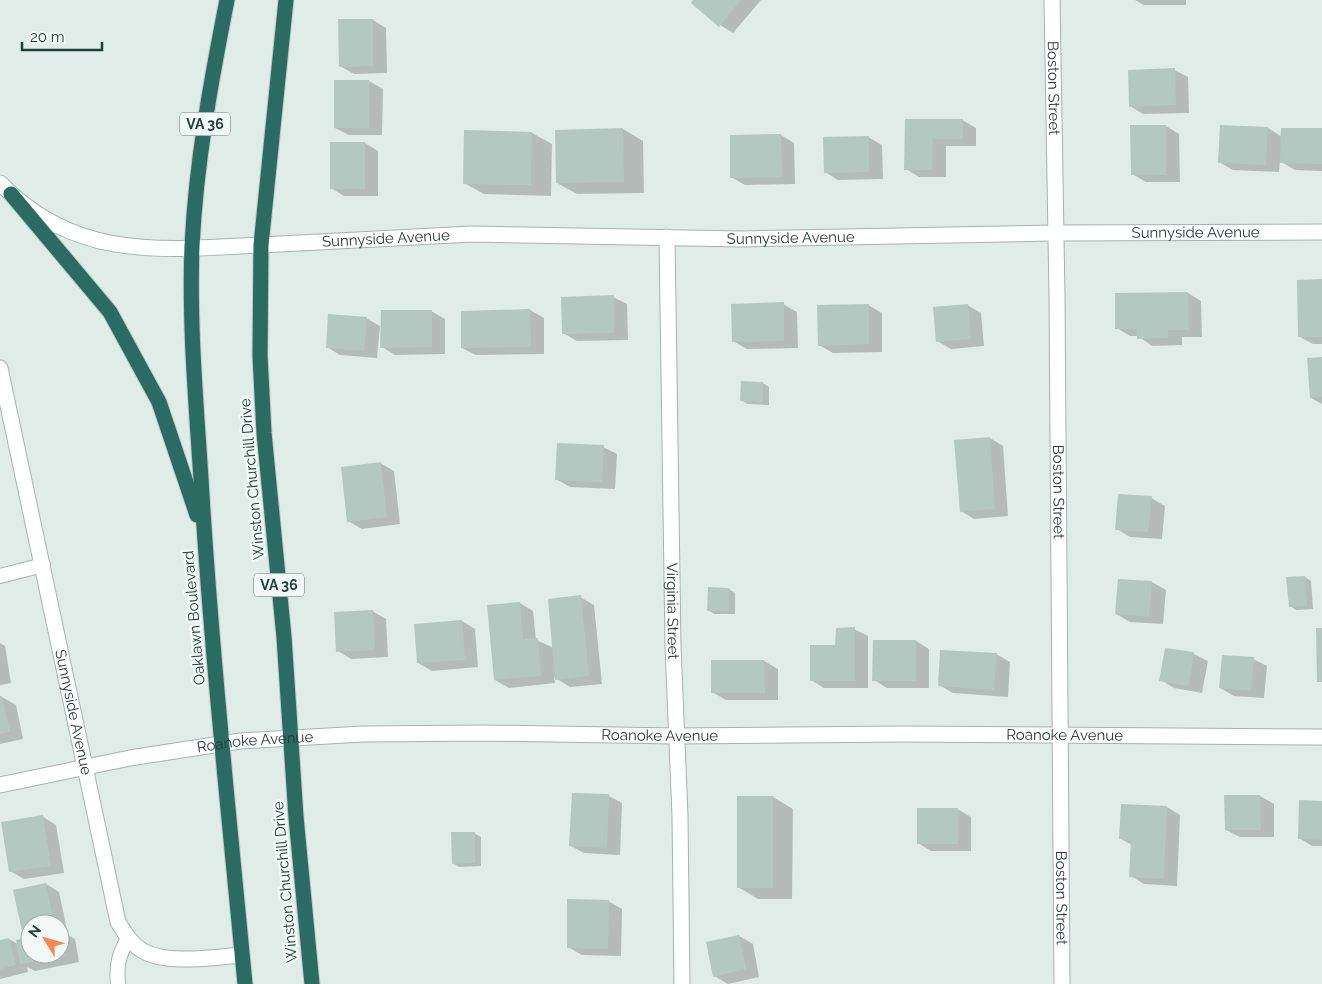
<svg xmlns="http://www.w3.org/2000/svg" width="1322" height="984" font-family="Raleway,sans-serif">
	<rect width="100%" height="100%" fill="#e0ece8"/>
	<g fill="#0003">
		<polygon points="695,0 761,0 733,33 720,25"/>
		<polygon points="1135,0 1186,0 1186,5 1144,5"/>
		<polygon points="373,20 386,28 387,73 354,74 340,66"/>
		<polygon points="1174,70 1188,77 1189,113 1143,114 1130,106"/>
		<polygon points="336,81 369,81 383,89 382,135 349,135 335,128"/>
		<polygon points="906,120 962,120 976,128 976,146 946,146 946,177 919,177 906,169"/>
		<polygon points="1166,126 1179,134 1180,182 1146,182 1132,174"/>
		<polygon points="1268,128 1282,137 1322,130 1322,171 1295,170 1280,161 1279,172 1233,170 1219,162"/>
		<polygon points="623,129 643,141 644,193 577,194 557,183"/>
		<polygon points="532,133 552,144 551,196 484,194 464,183"/>
		<polygon points="781,135 794,143 795,184 745,185 731,177"/>
		<polygon points="868,137 882,145 883,179 838,180 825,172"/>
		<polygon points="365,143 378,151 378,196 344,196 331,188"/>
		<polygon points="1322,281 1322,344 1313,344 1300,337"/>
		<polygon points="1188,293 1201,301 1202,337 1182,337 1182,345 1152,346 1138,336 1130,336 1117,328"/>
		<polygon points="613,297 627,304 628,340 577,341 563,333"/>
		<polygon points="783,304 797,312 798,348 747,349 733,341"/>
		<polygon points="868,305 882,313 882,352 833,353 819,345"/>
		<polygon points="967,305 981,313 984,346 951,349 937,341"/>
		<polygon points="530,310 544,318 544,354 476,355 462,348"/>
		<polygon points="431,311 445,319 445,354 395,355 382,347"/>
		<polygon points="366,318 380,326 377,358 340,355 327,347"/>
		<polygon points="1322,359 1322,404 1311,398"/>
		<polygon points="742,382 763,383 769,387 769,405 748,404 742,401"/>
		<polygon points="990,438 1003,446 1008,516 974,519 961,511"/>
		<polygon points="603,447 617,454 615,489 570,487 556,479"/>
		<polygon points="380,463 394,471 400,524 362,529 348,521"/>
		<polygon points="1151,498 1165,506 1162,539 1130,537 1117,529"/>
		<polygon points="1305,577 1311,581 1313,609 1296,610 1290,606"/>
		<polygon points="1119,580 1152,582 1166,590 1163,624 1130,622 1116,614"/>
		<polygon points="729,589 735,593 735,614 714,614 708,610"/>
		<polygon points="580,597 594,605 602,684 570,687 554,677 555,683 509,688 495,680 520,603 533,611 536,640 554,648"/>
		<polygon points="372,611 386,619 388,657 351,659 338,651"/>
		<polygon points="462,621 475,629 478,667 432,671 418,663"/>
		<polygon points="854,629 868,636 868,688 824,688 811,680"/>
		<polygon points="916,641 929,649 929,688 887,688 874,680"/>
		<polygon points="0,643 5,646 11,683 0,685"/>
		<polygon points="1166,649 1194,654 1208,661 1202,693 1174,688 1161,680"/>
		<polygon points="996,654 1010,662 1008,697 953,693 939,685"/>
		<polygon points="1253,659 1267,666 1264,698 1234,696 1220,688"/>
		<polygon points="713,661 764,661 778,669 778,700 726,700 712,692"/>
		<polygon points="2,697 16,705 23,739 0,744 0,698"/>
		<polygon points="609,796 622,803 620,855 584,853 571,846"/>
		<polygon points="1226,796 1260,796 1274,804 1274,837 1240,837 1226,830"/>
		<polygon points="773,797 793,809 792,899 758,899 738,887"/>
		<polygon points="1322,802 1322,846 1312,846 1299,838"/>
		<polygon points="1167,807 1180,815 1177,886 1144,884 1131,876 1132,845 1121,839"/>
		<polygon points="957,809 971,817 971,851 931,851 918,843"/>
		<polygon points="43,817 56,825 64,873 24,879 10,871"/>
		<polygon points="474,833 481,837 481,866 459,867 453,863"/>
		<polygon points="46,884 59,892 68,935 75,939 79,962 35,971 27,967 28,972 0,979 0,941 9,939 18,944 30,938 30,954 60,954 60,924 30,924 30,938 24,934"/>
		<polygon points="608,901 622,909 621,956 582,955 568,947"/>
		<polygon points="739,936 753,944 759,977 728,984 714,976"/>
	</g>
	<g fill="#b5c7c1">
		<polygon points="693,0 741,0 719,27 691,3"/>
		<polygon points="338,19 373,19 373,66 339,67"/>
		<polygon points="1175,68 1176,105 1129,107 1128,70"/>
		<rect x="334" y="80" width="35" height="48"/>
		<polygon points="905,119 963,119 963,139 933,139 932,170 904,170"/>
		<polygon points="1130,125 1166,125 1166,175 1131,175"/>
		<polygon points="1220,125 1268,127 1266,165 1218,163"/>
		<polygon points="623,128 624,182 556,183 555,130"/>
		<polygon points="1281,128 1322,128 1322,164 1280,163"/>
		<polygon points="464,130 532,132 531,185 463,184"/>
		<polygon points="781,134 782,177 730,178 730,135"/>
		<polygon points="869,136 869,172 824,173 823,137"/>
		<rect x="330" y="142" width="35" height="47"/>
		<polygon points="1322,279 1322,337 1298,337 1297,280"/>
		<polygon points="1188,292 1189,330 1168,330 1168,338 1137,339 1137,329 1115,329 1115,293"/>
		<polygon points="614,295 614,333 562,334 561,297"/>
		<polygon points="784,302 784,341 732,342 731,304"/>
		<polygon points="869,304 869,344 818,346 817,305"/>
		<polygon points="968,304 971,339 936,342 933,307"/>
		<polygon points="530,309 531,347 461,348 461,311"/>
		<polygon points="381,310 432,310 432,347 380,348"/>
		<polygon points="328,314 367,317 364,351 326,348"/>
		<polygon points="1322,357 1322,397 1310,398 1307,358"/>
		<polygon points="741,381 763,382 763,402 740,401"/>
		<polygon points="990,437 995,509 960,512 954,440"/>
		<polygon points="557,443 604,445 602,482 555,480"/>
		<polygon points="381,462 387,517 347,522 341,467"/>
		<polygon points="1118,494 1152,496 1148,532 1115,530"/>
		<polygon points="1305,576 1307,606 1289,607 1286,577"/>
		<polygon points="1118,579 1152,581 1149,617 1115,614"/>
		<polygon points="708,587 729,588 729,611 707,611"/>
		<polygon points="581,595 589,676 555,680 548,599"/>
		<polygon points="520,602 523,639 538,638 541,676 494,680 487,605"/>
		<polygon points="373,610 375,650 336,652 334,612"/>
		<polygon points="462,620 465,660 417,663 414,624"/>
		<polygon points="855,627 855,681 810,681 810,645 835,645 836,628"/>
		<polygon points="1316,628 1322,628 1322,682 1317,682"/>
		<polygon points="873,640 916,640 916,681 872,681"/>
		<polygon points="1165,648 1194,652 1189,686 1159,681"/>
		<polygon points="940,650 997,653 994,690 938,686"/>
		<polygon points="1222,655 1254,657 1251,691 1219,688"/>
		<polygon points="711,660 764,660 765,693 711,693"/>
		<polygon points="0,696 2,696 10,732 0,734"/>
		<polygon points="572,793 609,794 607,848 569,846"/>
		<polygon points="1224,795 1260,795 1261,830 1225,830"/>
		<rect x="737" y="796" width="36" height="92"/>
		<polygon points="1299,800 1322,801 1322,840 1298,839"/>
		<polygon points="1121,804 1167,806 1164,879 1129,877 1131,840 1119,839"/>
		<rect x="917" y="808" width="41" height="36"/>
		<polygon points="43,815 51,866 9,872 1,822"/>
		<polygon points="451,832 475,832 475,863 452,864"/>
		<polygon points="46,883 54,924 30,924 30,934 23,935 13,890"/>
		<polygon points="567,899 609,900 608,949 567,948"/>
		<polygon points="61,926 66,955 20,964 16,940 30,937 30,954 60,954"/>
		<polygon points="739,935 746,969 713,977 706,942"/>
		<polygon points="9,938 16,965 0,969 0,940"/>
	</g>
	<g fill="none" stroke-linecap="round" stroke-linejoin="round">
		<g stroke="#a3b4b0" stroke-width="16">
			<g id="lane">
				<polyline points="0,576 43,565"/>
				<path d="M118,984c-2,-19 1,-29 10,-46"/>
			</g>
		</g>
		<g stroke="#a3b4b0" stroke-width="17">
			<g id="street">
				<path id="s1" d="M1052,0l5,296 5,688"/>
				<path id="s2" d="M667,237l6,409 7,170 2,168"/>
				<path id="s3" d="M261,245l211,-11 270,5 313,-6 267,-1"/>
				<path id="s4" d="M0,368l118,554c7,11 13,22 25,29 25,14 71,6 99,4"/>
				<path id="s5" d="M0,785l130,-27 110,-17 123,-7 122,-1 191,3 227,-2 419,3"/>
			</g>
		</g>
		<g stroke="#9eb8b1" stroke-width="17">
			<path id="secondary" d="M0,183c75,78 163,67 261,62"/>
		</g>
		<g stroke="#c1c9c7" stroke-width="17">
			<g id="highway">
				<path d="M227,0c-16,81 -31,163 -35,246 -3,77 4,156 9,233 10,169 28,337 44,505"/>
				<polyline points="286,0 261,245 260,356 264,433 284,637 296,817 312,984"/>
				<polyline points="11,194 110,312 159,402 197,515"/>
			</g>
		</g>
		<use href="#lane" stroke="#fff" stroke-width="14"/>
		<use href="#street" stroke="#fff" stroke-width="15"/>
		<use href="#secondary" stroke="#fff" stroke-width="15"/>
		<use href="#highway" stroke="#2a6b62" stroke-width="15"/>
	</g>
	<g text-anchor="middle" dominant-baseline="central" stroke-width="5" stroke-linejoin="round" paint-order="stroke">
		<g fill="#f1f8f5" stroke="#5f7571" stroke-width="1">
			<rect x="180" y="112.5" width="50" height="23" rx="4"/>
			<rect x="254" y="573.5" width="50" height="23" rx="4"/>
		</g>
		<g font-size="14" font-weight="bold" fill="#203d38">
			<text x="205" y="124">VA 36</text>
			<text x="279" y="585">VA 36</text>
		</g>
		<g font-size="15" fill="#203d38" stroke="#f1f8f5">
			<text stroke="none"><textPath href="#s1" startOffset="88">Boston Street</textPath></text>
			<text stroke="none"><textPath href="#s3" startOffset="935">Sunnyside Avenue</textPath></text>
			<text stroke="none"><textPath href="#s3" startOffset="530">Sunnyside Avenue</textPath></text>
			<text stroke="none"><textPath href="#s3" startOffset="125">Sunnyside Avenue</textPath></text>
			<text transform="translate(252 479) rotate(-95)">Winston Churchill Drive</text>
			<text stroke="none"><textPath href="#s1" startOffset="492">Boston Street</textPath></text>
			<text stroke="none"><textPath href="#s2" startOffset="374">Virginia Street</textPath></text>
			<text transform="translate(194 618) rotate(-95)">Oaklawn Boulevard</text>
			<text stroke="none"><textPath href="#s4" startOffset="352">Sunnyside Avenue</textPath></text>
			<text stroke="none"><textPath href="#s5" startOffset="664">Roanoke Avenue</textPath></text>
			<text stroke="none"><textPath href="#s5" startOffset="1069">Roanoke Avenue</textPath></text>
			<text stroke="none"><textPath href="#s5" startOffset="259">Roanoke Avenue</textPath></text>
			<text transform="translate(285 882) rotate(-95)">Winston Churchill Drive</text>
			<text stroke="none"><textPath href="#s1" startOffset="898">Boston Street</textPath></text>
		</g>
	</g>
	<g transform="translate(45 939) rotate(307)"><circle r="24" fill="#f1f8f5" stroke="#9dada9"/>
	<path d="M0-4L9 19L0 12L-9 19Z" fill="#f88752"/>
	<text y="-8" font-size="14" font-weight="bold" text-anchor="middle" fill="#203d38">N</text>
	</g>
	<path d="M22 42v8h80v-8" fill="none" stroke="#203d38" stroke-width="2.5"/>
	<text x="30" y="42" font-size="15" fill="#203d38" stroke="#f1f8f5" stroke-width="4" paint-order="stroke">20 m</text>
</svg>
